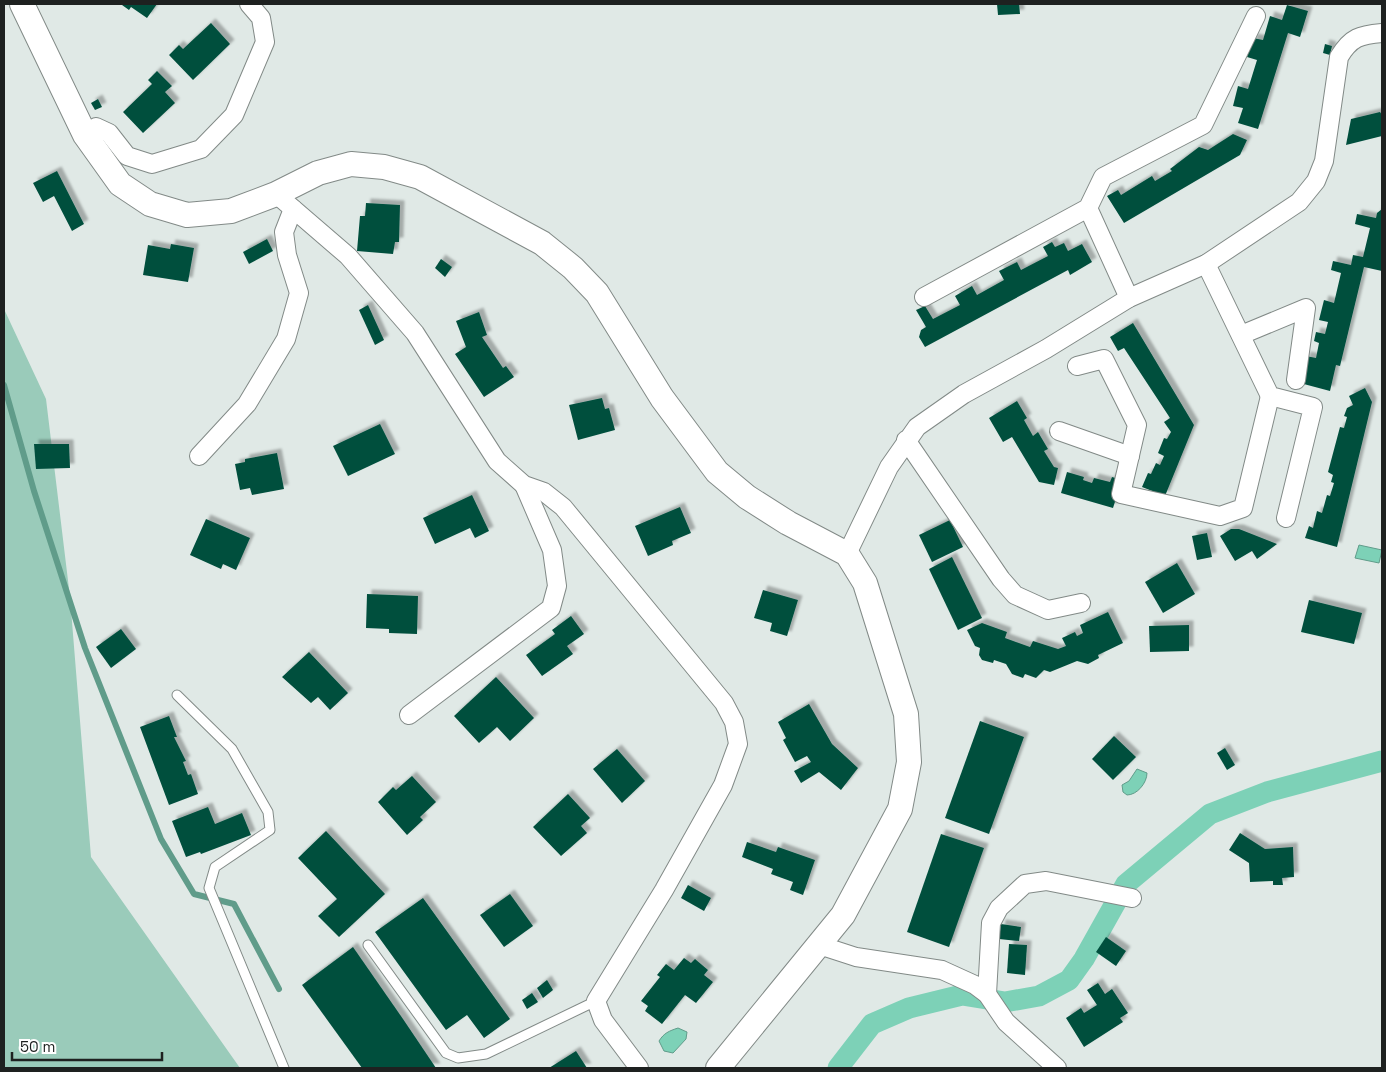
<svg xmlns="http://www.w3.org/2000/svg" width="1386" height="1072" font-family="'Space Grotesk',sans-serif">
	<defs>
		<filter id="shadow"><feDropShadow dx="4.5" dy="-4.5" stdDeviation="1" flood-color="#0004"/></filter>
	</defs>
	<rect width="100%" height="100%" fill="#e0e9e6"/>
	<polygon fill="#9acbba" points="4,309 46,399 70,597 91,857 240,1068 4,1068"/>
	<g fill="#7dd1b7" stroke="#609c8a">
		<polygon points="1359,545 1382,550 1379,563 1355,558"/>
		<path d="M1137,769l10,4c0,10 -10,22 -20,22l-4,-3 -1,-7 7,-4z"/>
		<path d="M678,1028l9,4 -1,7 -13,14 -9,-2 -5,-10c5,-8 10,-10 19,-13z"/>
	</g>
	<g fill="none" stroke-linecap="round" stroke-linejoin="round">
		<polyline stroke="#609c8a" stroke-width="6" points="4,385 34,491 85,648 161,839 194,894 234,904 279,989"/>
		<polyline stroke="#7dd1b7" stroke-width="21" points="838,1068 872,1024 909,1008 962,995 1005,1002 1039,996 1069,980 1084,959 1126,884 1210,814 1267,792 1382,761"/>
	</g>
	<g fill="#044f3e" filter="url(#shadow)">
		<polygon points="123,4 157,4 147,18 131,7 129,10 122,5"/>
		<polygon points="997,4 1019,4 1020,14 998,15"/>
		<polygon points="1287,5 1308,11 1300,37 1288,33 1258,129 1238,123 1243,108 1233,106 1238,86 1248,89 1257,60 1247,57 1253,38 1263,40 1270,16 1282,20"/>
		<polygon points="211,23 230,44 193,80 169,55 179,45 183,49"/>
		<polygon points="1325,44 1332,46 1330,55 1323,53"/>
		<polygon points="157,71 172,86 165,92 175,103 143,133 123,112 152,84 148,80"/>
		<polygon points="98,99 102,107 95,110 91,103"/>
		<polygon points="1380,112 1382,115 1382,136 1346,145 1351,119"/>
		<polygon points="1233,134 1247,140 1240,155 1124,223 1107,196 1118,190 1121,195 1152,176 1155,181 1172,171 1170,169 1199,147 1208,150"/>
		<polygon points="57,171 84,224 72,231 54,196 43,202 33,183"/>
		<polygon points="366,203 400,205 399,242 395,242 393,254 357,251 360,216 365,216"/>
		<polygon points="1382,209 1382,271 1364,267 1340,366 1336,365 1330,391 1300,383 1306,356 1316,358 1319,343 1314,341 1316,332 1325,334 1328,322 1319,320 1324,300 1334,303 1341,273 1331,270 1333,261 1351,265 1353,255 1363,257 1370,228 1355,224 1357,214 1376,218 1377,213"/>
		<polygon points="267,239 273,251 249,264 243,252"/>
		<polygon points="1052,242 1055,247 1064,243 1068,251 1082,244 1092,262 1070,275 1068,270 925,347 919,337 921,330 926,327 916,310 925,306 933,319 960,305 955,296 972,286 977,295 1004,280 999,271 1017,262 1021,270 1048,256 1043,247"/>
		<polygon points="171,244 194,248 188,282 143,275 148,245 170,249"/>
		<polygon points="441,259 452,267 445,277 435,268"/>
		<polygon points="368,305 384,340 375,345 359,310"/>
		<polygon points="479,312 487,335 482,337 484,340 503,368 506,366 514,377 484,397 455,354 466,347 456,321"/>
		<polygon points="1133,323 1194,425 1165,496 1142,487 1148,473 1151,474 1156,463 1160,465 1164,456 1158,453 1164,438 1167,439 1171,432 1164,422 1170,418 1124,348 1118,351 1110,337"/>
		<polygon points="1365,388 1372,402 1337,547 1305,538 1309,526 1313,528 1317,511 1322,513 1327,495 1330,496 1334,483 1331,482 1333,475 1328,472 1340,427 1344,428 1347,417 1344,416 1347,408 1353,405 1349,396"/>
		<polygon points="602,398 605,409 609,408 615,430 578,440 569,405"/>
		<polygon points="1017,401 1027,418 1024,420 1033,436 1038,432 1048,449 1044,451 1054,467 1058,468 1054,485 1039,482 1012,437 1003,442 989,418"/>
		<polygon points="380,424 395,454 348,476 333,446"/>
		<polygon points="34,444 69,444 70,468 36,469"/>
		<polygon points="277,453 284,489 252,495 250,488 240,490 235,464 245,462 245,459"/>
		<polygon points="1067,472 1084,477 1083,480 1092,483 1094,478 1110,482 1112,477 1122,480 1113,508 1061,493"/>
		<polygon points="472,495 489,531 475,538 470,528 435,544 423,518"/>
		<polygon points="680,507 691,533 672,541 673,545 648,556 635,526"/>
		<polygon points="206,519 250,538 236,570 223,564 221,569 190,555"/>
		<polygon points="950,520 963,547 932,562 919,535"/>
		<polygon points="1231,529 1239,529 1277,544 1257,559 1252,551 1235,561 1220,536"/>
		<polygon points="1207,533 1212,557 1197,560 1192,536"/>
		<polygon points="952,557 982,618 958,630 929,569"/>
		<polygon points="1177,563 1195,594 1163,613 1145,582"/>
		<polygon points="763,590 798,600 787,636 770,631 772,623 754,618"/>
		<polygon points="367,594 418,596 417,634 389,633 389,629 366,628"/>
		<polygon points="1309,600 1362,613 1354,644 1301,632"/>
		<polygon points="1108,612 1123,643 1098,655 1099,658 1088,664 1077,661 1050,672 1044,670 1036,678 1025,674 1023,678 1012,674 1006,664 994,660 993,663 982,660 979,655 980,648 975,646 967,630 982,623 1007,632 1005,638 1030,647 1033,641 1058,649 1066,646 1062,638 1075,632 1077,636 1083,633 1080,625"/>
		<polygon points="571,616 584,634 567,646 573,654 542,676 526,655 555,634 552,630"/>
		<polygon points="1189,625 1189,651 1150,652 1149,626"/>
		<polygon points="121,629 136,649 111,668 96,647"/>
		<polygon points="309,652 348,693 330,710 318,697 311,703 282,677"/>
		<polygon points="496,677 534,718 510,741 497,727 479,743 454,716"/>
		<polygon points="809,704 832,744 858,768 841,790 819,772 801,783 794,771 811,762 807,756 795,762 783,740 786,738 778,722"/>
		<polygon points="169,716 177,737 174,737 186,761 183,762 188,775 191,774 198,794 169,805 140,727"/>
		<polygon points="980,721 1024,737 989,834 945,818"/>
		<polygon points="1114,736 1136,757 1113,780 1092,759"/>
		<polygon points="1225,748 1235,765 1227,770 1217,753"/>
		<polygon points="617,749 645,781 622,803 593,769"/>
		<polygon points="412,776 436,802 420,817 423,820 407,835 378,802 393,787 396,790"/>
		<polygon points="568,794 590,818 581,826 587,833 561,856 533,827"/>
		<polygon points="208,807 215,824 242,813 251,835 201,854 200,852 186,857 172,821"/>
		<polygon points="326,831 385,894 339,937 318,916 337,899 298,858"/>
		<polygon points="1240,833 1265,849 1293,847 1294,877 1282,878 1283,885 1273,885 1273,881 1250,882 1249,863 1229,850"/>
		<polygon points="941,834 984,848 949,947 907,932"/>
		<polygon points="747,842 776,852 778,847 815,860 803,895 790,890 793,882 771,874 773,869 742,857"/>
		<polygon points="688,885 711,898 704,911 681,898"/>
		<polygon points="510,894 533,926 504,947 480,915"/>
		<polygon points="423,898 510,1019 484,1038 467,1015 446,1030 375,932"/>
		<polygon points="1001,924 1021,927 1019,941 999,939"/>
		<polygon points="1106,937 1126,951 1116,966 1096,952"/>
		<polygon points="1009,944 1027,945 1025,975 1007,973"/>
		<polygon points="353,947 403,1019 436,1068 362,1068 302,985"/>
		<polygon points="684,958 691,963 695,959 708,970 704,975 713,982 696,1003 685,995 662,1024 645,1011 648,1006 641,1001 660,977 657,975 666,964 674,970"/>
		<polygon points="547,980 553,990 543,998 537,988"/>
		<polygon points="1098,983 1105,994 1112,989 1128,1013 1120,1018 1123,1022 1084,1047 1066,1018 1081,1008 1084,1013 1097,1005 1087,990"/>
		<polygon points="532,993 538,1002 527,1009 522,1000"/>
		<polygon points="576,1051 587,1068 549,1068"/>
	</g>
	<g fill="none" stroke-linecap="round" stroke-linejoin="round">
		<g stroke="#828a87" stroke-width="11">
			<g id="lane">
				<polyline points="177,695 232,749 268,812 270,830 215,867 209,888 284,1068"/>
				<polyline points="368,945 446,1053 458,1058 486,1054 596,1001"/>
			</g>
		</g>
		<g stroke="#828a87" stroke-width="20">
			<g id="street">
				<polyline points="85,135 96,127 109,133 127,156 152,164 201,149 234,115 265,42 261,18 249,4"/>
				<polyline points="276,194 348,256 415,333 497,461 524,485 544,492 563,507 724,703 734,722 738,744 723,785 664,890 596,1001 603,1020 639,1068"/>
				<polyline points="1088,208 1129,298"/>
				<polyline points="1206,264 1270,396 1313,407 1286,518"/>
				<polyline points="924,297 1088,208 1103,177 1203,125 1256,16"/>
				<polyline points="1241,335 1306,308 1296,380"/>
				<polyline points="1077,366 1104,359 1137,425 1121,494 1220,516 1243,508 1270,396"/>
				<polyline points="1059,431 1130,456"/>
				<polyline points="906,440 1001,579 1015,595 1048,610 1081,603"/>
				<polyline points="199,456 247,404 286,339 299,293 287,255 284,232 293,209"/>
				<path d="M847,554l42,-87 28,-40 47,-33 82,-45 83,-51 77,-34 93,-62 17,-21 8,-20 15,-104c12,-20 21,-22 43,-24"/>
				<polyline points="409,715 551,608 557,586 552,550 524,485"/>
				<polyline points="819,945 856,957 942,970 975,985 987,994 1006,1022 1057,1068"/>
				<polyline points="987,994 991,923 999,908 1025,884 1046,881 1132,898"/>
			</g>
		</g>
		<g stroke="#828a87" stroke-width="26">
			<polyline id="secondary" points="22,4 85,135 120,184 150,204 187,215 231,211 276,194 318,173 351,164 384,167 420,177 542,243 573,268 597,293 662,398 717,472 747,497 788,523 847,554 865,583 906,714 909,762 900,809 843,915 718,1068"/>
		</g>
		<use href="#lane" stroke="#fff" stroke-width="9"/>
		<use href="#street" stroke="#fff" stroke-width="18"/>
		<use href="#secondary" stroke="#fff" stroke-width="24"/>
	</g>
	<rect width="1386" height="1072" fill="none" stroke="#1e2120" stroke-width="10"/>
	<path d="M12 1052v8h150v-8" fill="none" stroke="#1e2120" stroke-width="2.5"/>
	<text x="20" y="1052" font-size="15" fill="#1e2120" stroke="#ffffff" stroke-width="4" paint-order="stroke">50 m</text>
</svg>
